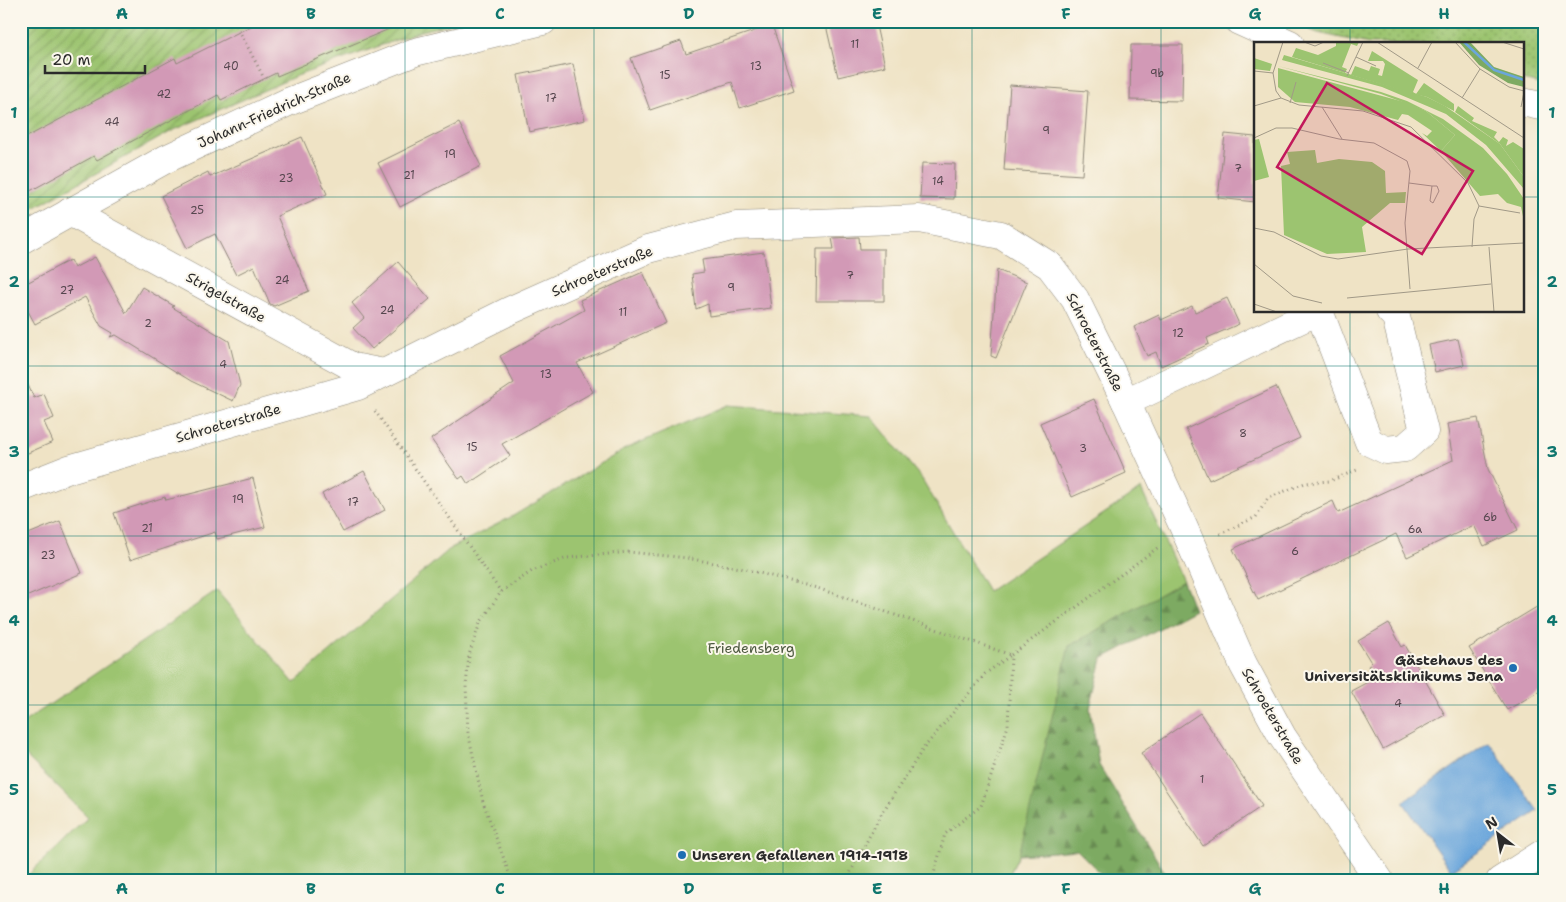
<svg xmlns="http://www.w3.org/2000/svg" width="1566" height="902" font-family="'Shantell Sans',sans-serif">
	<defs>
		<pattern id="grass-dots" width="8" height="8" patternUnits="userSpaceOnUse" patternTransform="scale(1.25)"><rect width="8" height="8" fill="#9cc470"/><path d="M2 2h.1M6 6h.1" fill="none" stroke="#7f9f5c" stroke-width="1.8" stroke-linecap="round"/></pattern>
		<pattern id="forest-firs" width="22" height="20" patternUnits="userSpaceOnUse" patternTransform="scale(1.25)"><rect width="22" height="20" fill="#7daa62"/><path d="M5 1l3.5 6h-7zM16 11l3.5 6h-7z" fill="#678b51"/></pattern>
		<pattern id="garden-furrows" width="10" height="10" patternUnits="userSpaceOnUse" patternTransform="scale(1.25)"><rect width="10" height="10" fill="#9cc470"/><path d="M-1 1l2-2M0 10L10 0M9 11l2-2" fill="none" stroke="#7f9f5c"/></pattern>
	</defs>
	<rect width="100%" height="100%" fill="#fbf7ec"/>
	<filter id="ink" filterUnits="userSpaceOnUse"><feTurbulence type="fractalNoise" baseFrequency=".02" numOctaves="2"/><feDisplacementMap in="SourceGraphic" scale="10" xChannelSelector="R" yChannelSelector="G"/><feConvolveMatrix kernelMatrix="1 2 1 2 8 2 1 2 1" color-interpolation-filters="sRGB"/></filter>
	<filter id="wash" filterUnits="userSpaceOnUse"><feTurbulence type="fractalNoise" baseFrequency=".0096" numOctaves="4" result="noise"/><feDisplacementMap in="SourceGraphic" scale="20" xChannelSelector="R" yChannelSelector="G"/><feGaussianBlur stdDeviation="1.12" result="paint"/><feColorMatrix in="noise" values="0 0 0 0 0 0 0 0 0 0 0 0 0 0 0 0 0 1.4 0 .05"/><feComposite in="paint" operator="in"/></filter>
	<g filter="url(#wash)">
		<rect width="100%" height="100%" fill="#efe3c5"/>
		<polygon fill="url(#grass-dots)" stroke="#64784e" points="1287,21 1545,21 1545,85 1522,80 1522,44 1369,44 1318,33"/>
		<polygon fill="url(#forest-firs)" stroke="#546a46" points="1183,581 1194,610 1102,659 1090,708 1099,765 1170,881 1108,881 1077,850 1019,855 1006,881 932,881 1069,646"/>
		<polygon fill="#9cc470" stroke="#64784e" points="728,405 871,416 922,479 988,591 1141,489 1183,581 1069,646 1019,855 1006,881 30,881 27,876 88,817 21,751 21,724 217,591 294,683 451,548 513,516 627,448"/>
		<polygon fill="url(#garden-furrows)" stroke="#64784e" points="21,21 461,21 421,31 294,77 172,131 21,215"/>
		<polygon fill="#6ba6db" stroke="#4b6883" points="1489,742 1538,811 1451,871 1403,802"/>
		<g id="blocks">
			<g fill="#d299b6">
				<polygon points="261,21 406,22 277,76 276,73 221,100 218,95 97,160 94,156 21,196 21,140 175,58 177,63"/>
				<polygon points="825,21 875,21 885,66 838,77"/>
				<polygon points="772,25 794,90 740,108 732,82 650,110 631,58 681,41 686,54"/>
				<polygon points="1131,45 1183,45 1182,101 1130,100"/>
				<polygon points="573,64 585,120 529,132 518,75"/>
				<polygon points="1010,85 1088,91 1082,175 1004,170"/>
				<polygon points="459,123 481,166 400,207 378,163"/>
				<polygon points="1225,134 1255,137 1255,202 1218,198"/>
				<polygon points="302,137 327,194 277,216 309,291 274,306 270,304 254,266 236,275 215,234 187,248 161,196 208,172 210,177"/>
				<polygon points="922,163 955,164 954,199 920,198"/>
				<polygon points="859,237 860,249 884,249 884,301 816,301 817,249 834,249 832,238"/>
				<polygon points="764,252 771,308 709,316 708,304 696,309 692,274 704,272 702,260"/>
				<polygon points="95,257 126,313 142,287 174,306 172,307 229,341 240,385 233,401 191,381 116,335 110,337 113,333 101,326 85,297 35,324 21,298 21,286 70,260 74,268"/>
				<polygon points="398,262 430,299 372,349 353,328 364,318 352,303"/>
				<polygon points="997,270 1027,282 996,358 991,356"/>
				<polygon points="643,272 666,323 577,363 593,392 502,444 510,456 468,484 463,476 459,479 431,439 514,383 500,356 584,310 580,300"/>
				<polygon points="1227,298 1239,324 1207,338 1209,344 1161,366 1156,352 1147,356 1134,327 1159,315 1161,320 1192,306 1195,312"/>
				<polygon points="1458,339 1464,365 1435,372 1429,345"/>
				<polygon points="21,370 34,398 44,394 54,418 44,422 53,442 21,456"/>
				<polygon points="1276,387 1300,438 1209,480 1186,429"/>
				<polygon points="1094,399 1126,473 1072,497 1040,423"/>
				<polygon points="1478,418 1488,469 1518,530 1484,546 1474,525 1407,557 1396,534 1258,600 1233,549 1333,501 1338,513 1453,460 1447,424"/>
				<polygon points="364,471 385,510 343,532 322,494"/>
				<polygon points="253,478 265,527 217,539 215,532 130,560 114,513 165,497 166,500"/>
				<polygon points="60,521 82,573 21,599 21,537"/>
				<polygon points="1545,602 1545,688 1507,710 1469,648"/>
				<polygon points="1389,623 1402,647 1405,645 1445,715 1383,749 1351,691 1375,678 1368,666 1372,664 1358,641"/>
				<polygon points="1200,713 1262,806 1203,846 1141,753"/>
			</g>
		</g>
	</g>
	<g filter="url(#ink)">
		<use href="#blocks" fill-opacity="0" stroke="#8d8778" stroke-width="1"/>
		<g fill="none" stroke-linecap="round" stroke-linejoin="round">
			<g stroke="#8d8778" stroke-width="29">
				<g id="street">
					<polyline points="1239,21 1290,44"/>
					<polyline points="1522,102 1545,107"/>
					<polyline points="70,212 353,367 384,373"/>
					<polyline points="21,240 166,159 288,102 415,52 543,21"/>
					<polyline points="1319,311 1369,442 1386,450 1405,448 1424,431 1396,317 1390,311"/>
					<polyline points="1126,402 1318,311"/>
					<polyline points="21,488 69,469 358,386 509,311 648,249 736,226 919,219 1001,235 1050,266 1075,299 1126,402 1184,528 1243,664 1282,736 1380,881"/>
					<polyline points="1500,881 1545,852"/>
				</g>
			</g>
			<g stroke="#8d8778" stroke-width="3" stroke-dasharray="1 4" stroke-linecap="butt">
				<polyline points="234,21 264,78"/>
				<polyline points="375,411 501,592"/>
				<polyline points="1220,534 1256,517 1268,498 1305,483 1330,481 1357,470"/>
				<polyline points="512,881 483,802 468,732 466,686 469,655 480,623 501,592 532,571 567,558 629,552 687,558 740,568 817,588 1011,655 985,674 923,749 880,816 846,881"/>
				<polyline points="932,881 945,834 981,806 1008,726 1011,655 1160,546"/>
			</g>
			<use href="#street" stroke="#fff" stroke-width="28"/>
		</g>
	</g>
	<path fill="none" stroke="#0f766e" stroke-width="1" stroke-opacity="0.55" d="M216,21v860M405,21v860M594,21v860M783,21v860M972,21v860M1161,21v860M1350,21v23M21,197h1234M1522,197h23M1350,311v570M21,366h1524M21,536h1524M21,705h1524"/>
	<g fill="#1f6fb2" stroke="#fbf7ec" stroke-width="2">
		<circle cx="1513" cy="668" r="5"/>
		<circle cx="682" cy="855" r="5"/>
	</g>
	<g text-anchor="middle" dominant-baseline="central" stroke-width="4" stroke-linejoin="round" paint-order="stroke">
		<g font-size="11" fill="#55464e">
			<text x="855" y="44">11</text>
			<text x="231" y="66">40</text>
			<text x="756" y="66">13</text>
			<text x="1157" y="73">9b</text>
			<text x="665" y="75">15</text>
			<text x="164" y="94">42</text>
			<text x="551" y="98">17</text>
			<text x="112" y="122">44</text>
			<text x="1046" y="130">9</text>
			<text x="450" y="154">19</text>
			<text x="1238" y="168">7</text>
			<text x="409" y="175">21</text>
			<text x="286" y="178">23</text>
			<text x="938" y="181">14</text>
			<text x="197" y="210">25</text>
			<text x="850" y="275">7</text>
			<text x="282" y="280">24</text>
			<text x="731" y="287">9</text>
			<text x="67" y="290">27</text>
			<text x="387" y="310">24</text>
			<text x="623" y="312">11</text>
			<text x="148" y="323">2</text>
			<text x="1178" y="333">12</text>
			<text x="223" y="364">4</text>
			<text x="546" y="374">13</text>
			<text x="1243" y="433">8</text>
			<text x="472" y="447">15</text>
			<text x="1083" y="448">3</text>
			<text x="238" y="499">19</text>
			<text x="353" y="502">17</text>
			<text x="1490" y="517">6b</text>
			<text x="147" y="528">21</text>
			<text x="1415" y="529">6a</text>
			<text x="1295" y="551">6</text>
			<text x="48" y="555">23</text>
			<text x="1398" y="703">4</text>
			<text x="1202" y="779">1</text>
		</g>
		<g font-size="14" fill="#2b2b2b" stroke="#fbf7ec">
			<text transform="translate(274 110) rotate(-24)">Johann-Friedrich-Straße</text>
			<text transform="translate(602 271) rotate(-23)">Schroeterstraße</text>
			<text transform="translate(226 297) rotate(29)">Strigelstraße</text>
			<text transform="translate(1095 342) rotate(63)">Schroeterstraße</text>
			<text transform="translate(228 423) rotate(-16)">Schroeterstraße</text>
			<text transform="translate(1273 716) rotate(60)">Schroeterstraße</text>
		</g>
		<g font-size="14" fill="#4d5940" stroke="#fbf7ec">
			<text x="751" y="648">Friedensberg</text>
		</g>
		<g font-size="14" font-weight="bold" fill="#2b2b2b" stroke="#fbf7ec" text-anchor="end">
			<text x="1503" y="660">Gästehaus des<tspan x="1503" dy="16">Universitätsklinikums Jena</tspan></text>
			<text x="692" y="855" text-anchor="start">Unseren Gefallenen 1914-1918</text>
		</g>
	</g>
	<g transform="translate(1254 42)">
		<rect width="270" height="270" fill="#efe3c5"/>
		<path d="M30,13l143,42 18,9 55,38 24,33v12l-38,-44 -40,-31 -64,-27 -100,-27zM0,16l18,6 -2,7 -16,-2zM24,24l103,26 26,9 36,18 40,29 24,26 17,25v22l-3,-14 -14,-4 -9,-9 -18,2 -39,-45 14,-16 -29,-24 -45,-17z" fill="#9cc470"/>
		<path d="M205,0h11l24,25 30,10v10l-16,-4 -29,-18z" fill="#7daa62"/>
		<path d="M61,108l2,13 22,-4 33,3 13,9 1,22 20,-1 -1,11h-15l-28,24 4,25 -39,2 -43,-19 -3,-69 9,-2 -3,-12z" fill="#9cc470"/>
		<path d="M82,0h23l-2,4 -6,-2 -9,23 5,2 -2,4 -53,-16 4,-9 22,7 18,-9zM118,9l46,29 -5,12 3,2 8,-11 30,21v7l-27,-14 -13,-3 -63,-19 4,-9 14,5 2,-5 9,3 -2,6 4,1 3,-12 -2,-3h-15zM24,26l130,35 18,8 29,24 -14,16 -19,-18 5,3 5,-5 -24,-16 -6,-1 -4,6 -48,-13 -55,-5 -17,-15zM204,64l16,12 -2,3 25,11 -3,5 5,5 4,-5 5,3 -2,6 7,-4 11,7v28l-24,-33 -45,-32zM5,97l10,38 -15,4v-41z" fill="#9cc470"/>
		<path fill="none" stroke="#6ba6db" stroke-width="2.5" d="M210,0l30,28 30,10"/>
		<path fill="none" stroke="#a19987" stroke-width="1" d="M29,0l-10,31 3,18 5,7 18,7 64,6 48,16 57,56 11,23M50,0l11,4 9,-4M123,0l147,96M201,0l25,27 29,18 15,4M248,0l22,7M102,15l20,9M69,21l26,10M164,26l14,-26M0,29l19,2M93,34l16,-34M208,56l18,-29M36,61l6,-21M0,64l27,-8M68,65l20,32M267,65l3,-15M0,96l22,-10h16l47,11 35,4 33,18 3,10 -5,52 5,66M155,141l23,3h5l2,5 -6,12 -3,-2 2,-15M225,164l41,7M0,186l20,4 47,24 17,3 70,-10 116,-6M218,205l2,-28 5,-13M235,205l5,65M0,222l39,32 29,7M93,256l144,-14M0,262l23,8"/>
		<path fill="#c2185b" fill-opacity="0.15" stroke="#c2185b" stroke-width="2.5" d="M73,41l146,88 -51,83 -145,-87z"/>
		<rect width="270" height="270" fill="none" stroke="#2b2b2b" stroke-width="2.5"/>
	</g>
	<rect width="1566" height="902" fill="none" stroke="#fbf7ec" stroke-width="55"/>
	<g transform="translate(1498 834) rotate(329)" stroke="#fbf7ec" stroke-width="4" paint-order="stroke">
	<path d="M0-4L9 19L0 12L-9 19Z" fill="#2b2b2b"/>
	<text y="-8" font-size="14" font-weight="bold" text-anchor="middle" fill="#2b2b2b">N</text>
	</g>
	<path d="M45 65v8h100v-8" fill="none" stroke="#2b2b2b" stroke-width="2.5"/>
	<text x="52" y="65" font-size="15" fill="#2b2b2b" stroke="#fbf7ec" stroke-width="4" paint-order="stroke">20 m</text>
	<rect x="28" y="28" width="1510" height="846" fill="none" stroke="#0f766e" stroke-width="2"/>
	<g font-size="16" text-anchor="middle" font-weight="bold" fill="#0f766e">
		<text x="122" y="19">A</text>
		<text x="311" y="19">B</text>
		<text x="500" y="19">C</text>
		<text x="689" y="19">D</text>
		<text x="877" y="19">E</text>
		<text x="1066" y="19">F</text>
		<text x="1255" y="19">G</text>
		<text x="1444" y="19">H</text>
		<text x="14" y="118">1</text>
		<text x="1552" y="118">1</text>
		<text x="14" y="287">2</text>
		<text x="1552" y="287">2</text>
		<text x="14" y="457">3</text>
		<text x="1552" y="457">3</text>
		<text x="14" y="626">4</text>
		<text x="1552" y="626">4</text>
		<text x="14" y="795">5</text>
		<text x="1552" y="795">5</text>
		<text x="122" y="894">A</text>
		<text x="311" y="894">B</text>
		<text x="500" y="894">C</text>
		<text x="689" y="894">D</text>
		<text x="877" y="894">E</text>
		<text x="1066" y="894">F</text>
		<text x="1255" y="894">G</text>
		<text x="1444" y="894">H</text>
	</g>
</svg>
